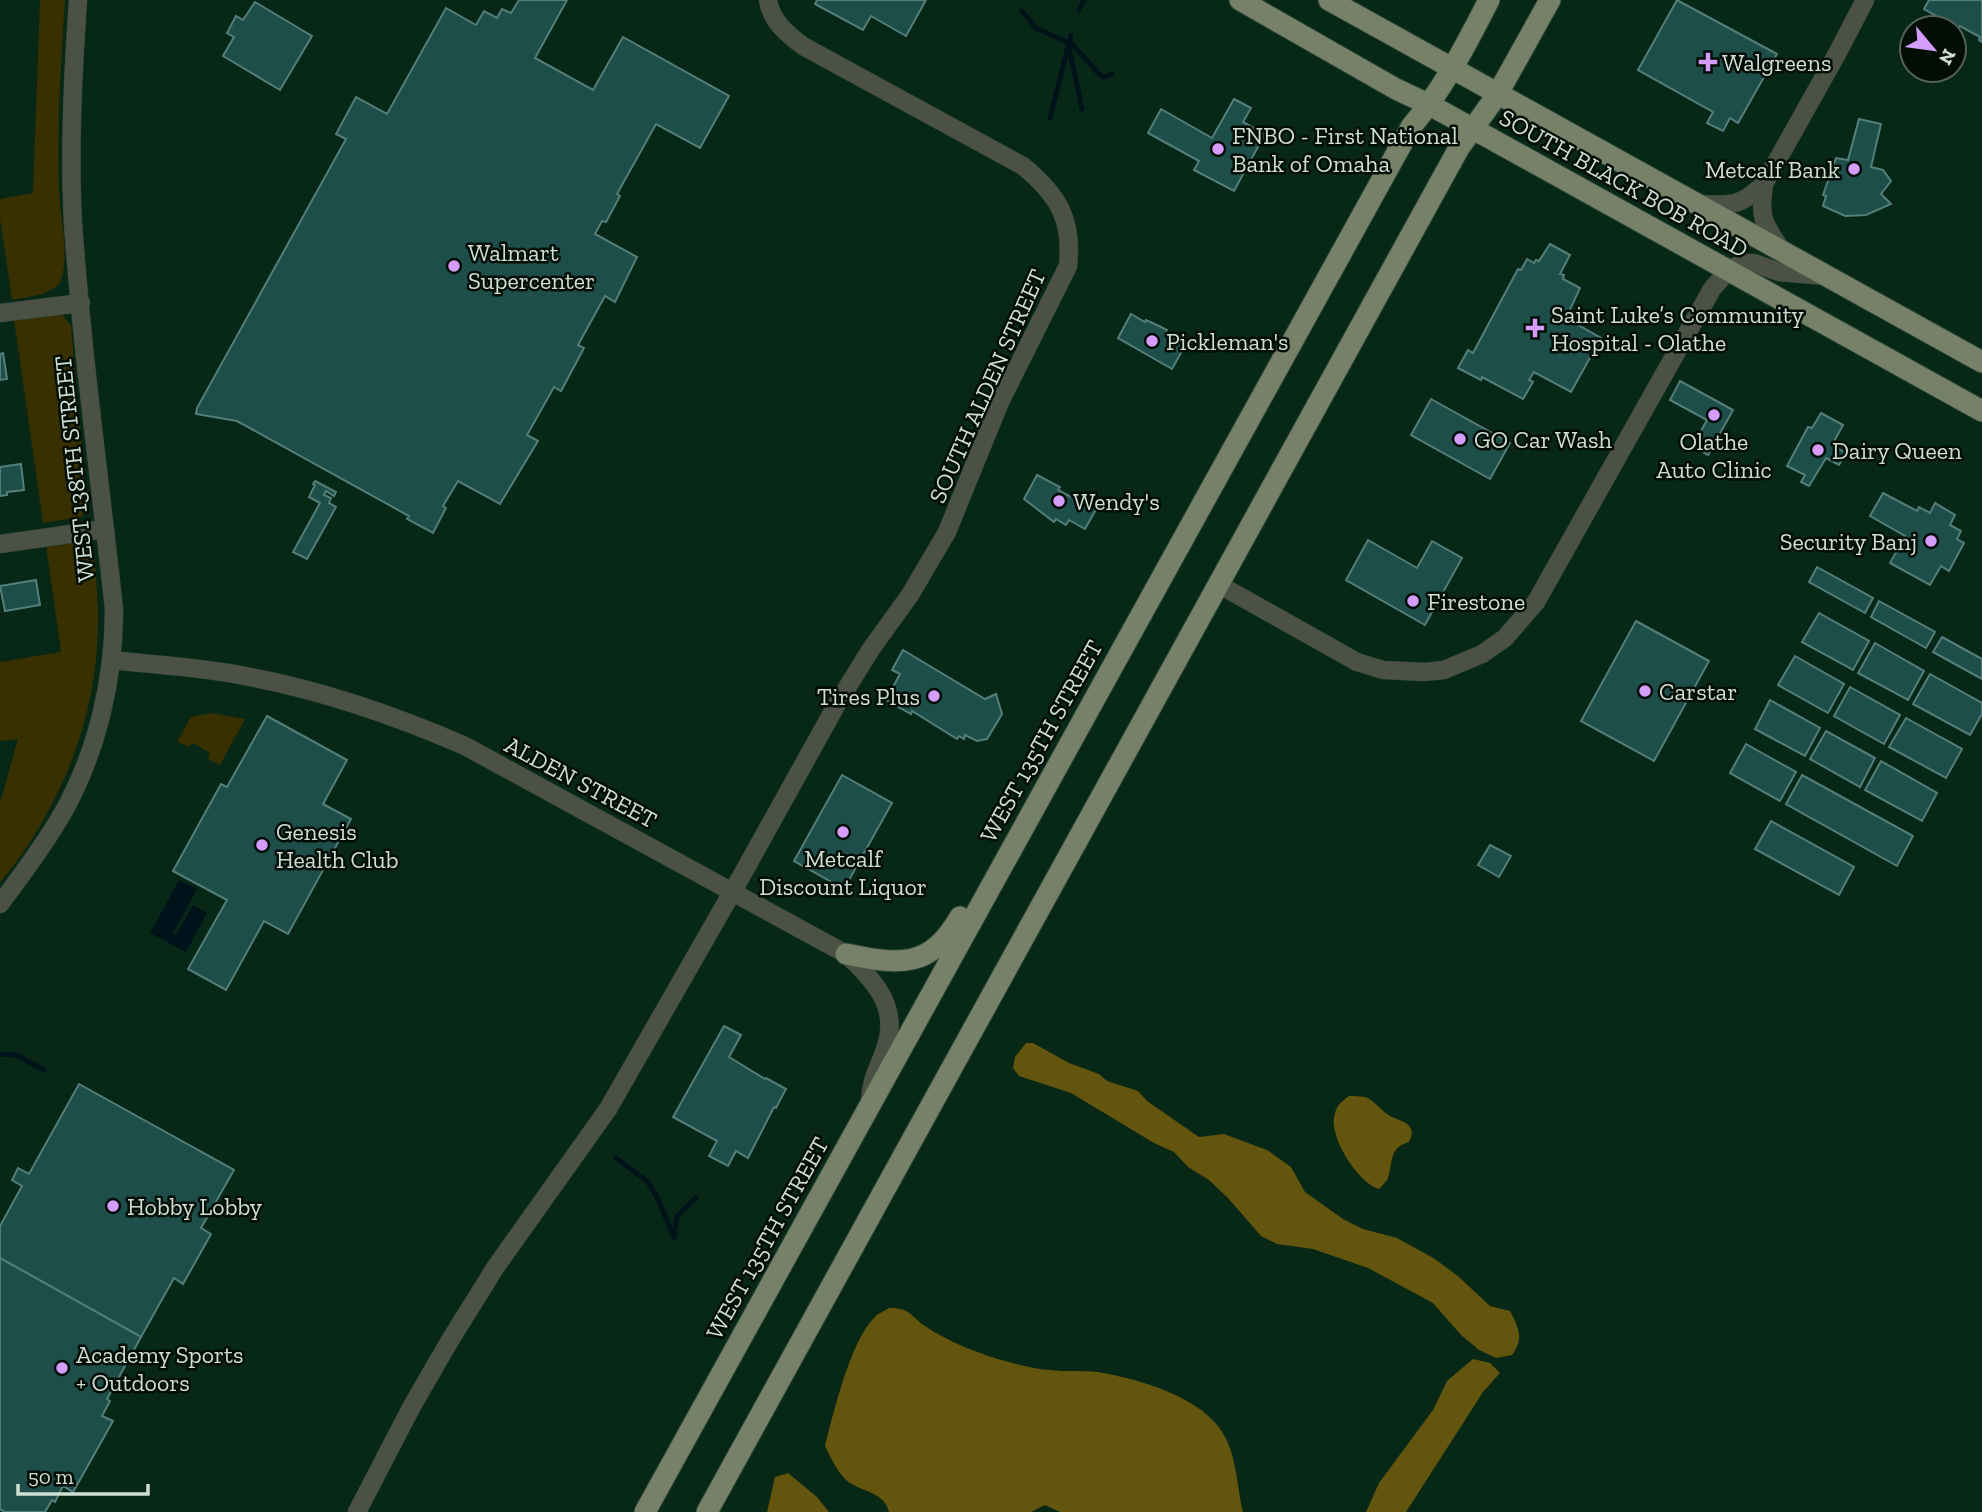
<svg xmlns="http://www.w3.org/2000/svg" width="1982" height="1512" font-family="'Zilla Slab',serif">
	<rect width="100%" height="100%" fill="#072717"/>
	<g fill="#393000">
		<path d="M40,0h25c-4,63 -8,126 -6,189 1,28 12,70 0,96l-16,9 -31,6 -12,-82v-19l33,-6z"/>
		<polygon points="61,313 71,326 87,503 82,517 43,523 14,320"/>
		<path d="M78,539c20,9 17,31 19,51 8,109 -29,209 -97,293v-80l18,-64 -18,2v-79l61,-10 -15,-106z"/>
		<polygon points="211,713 245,719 220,765 208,759 210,753 193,743 189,747 177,742 191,717"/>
	</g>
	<g fill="#63550d">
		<path d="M1026,1043h7l36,20 30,11 8,7 31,10 9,10 52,36 25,-3 43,16 24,17 14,25 38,27 20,10 34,9 38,21 24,18 31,29 20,5c9,17 14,28 2,44l-16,3 -17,-8 -18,-15 -28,-32 -65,-35 -55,-19 -36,-5 -16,-8 -33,-38 -19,-18 -21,-13 -14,-15 -20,-9 -83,-50 -52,-17 -6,-8 2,-11z"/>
		<path d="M1349,1096c5,0 11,0 16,1 10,3 17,16 27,20 12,5 26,8 17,25 -22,6 -15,23 -22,38 -2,3 -5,6 -8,9 -21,-6 -52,-54 -44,-76 2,-8 7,-12 14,-17z"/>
		<path d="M889,1308c22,0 20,7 36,18 20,14 50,26 73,33 17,5 35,10 52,11 16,2 33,0 48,2 41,7 105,25 126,63 13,23 13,52 19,77h-183l-15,-7 -14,7h-142c-4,-19 -25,-20 -39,-29 -11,-7 -19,-25 -25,-37 8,-32 26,-107 50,-129 3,-4 10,-6 14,-9z"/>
		<polygon points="1473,1359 1490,1363 1500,1373 1483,1392 1406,1512 1366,1512 1379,1483 1433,1410 1447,1381"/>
		<polygon points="788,1473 817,1497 829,1512 767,1512 775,1477"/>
	</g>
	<polygon fill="#00131a" points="179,880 197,889 173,933 176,935 193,905 207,913 186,952 150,933"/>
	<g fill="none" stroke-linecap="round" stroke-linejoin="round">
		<g stroke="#00131a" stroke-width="5">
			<polyline points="1079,10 1084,0"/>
			<polyline points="1022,11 1036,28 1067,42 1069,41 1099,74 1104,77 1112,74"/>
			<polyline points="1069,47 1082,109"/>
			<polyline points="1050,118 1071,35"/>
			<polyline points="0,1054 16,1055 44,1070"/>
			<polyline points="616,1158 647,1181 656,1195 674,1237"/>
			<polyline points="674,1237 677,1216 696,1198"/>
		</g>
	</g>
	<g fill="#1d4e4a" stroke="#547e7a" stroke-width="2">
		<polygon points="519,0 567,0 535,58 593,90 623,37 729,96 700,148 656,124 617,194 620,196 606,222 602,221 595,234 637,257 615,302 605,296 578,345 584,348 561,391 554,387 527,435 538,441 500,504 458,481 443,506 446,508 433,533 407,519 409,516 237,421 196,414 197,408 346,139 336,134 356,97 387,114 446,8 476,25 484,11 497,18 502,9 511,13"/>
		<polygon points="817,0 926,0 906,36 871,16 863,30 815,4"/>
		<polygon points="1677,0 1777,54 1738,123 1730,118 1723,131 1707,123 1713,112 1638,70"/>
		<polygon points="1929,0 1982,0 1982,42 1979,40 1980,37 1960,26 1958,28 1924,9"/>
		<polygon points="255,2 312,36 280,90 223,56 234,37 227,33 236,16 243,20"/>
		<polygon points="1234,99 1251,108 1243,122 1265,134 1234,191 1194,170 1199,161 1148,133 1161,109 1212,138"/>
		<polygon points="1859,119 1881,124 1871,167 1883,170 1891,181 1881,194 1891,204 1866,215 1845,216 1823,206 1826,196 1823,195 1836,158 1848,160"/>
		<polygon points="1550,244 1570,255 1560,274 1564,275 1563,279 1580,288 1566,318 1601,338 1571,392 1534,372 1529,380 1533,382 1523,399 1482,377 1481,380 1458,368 1468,350 1473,353 1518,269 1521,270 1527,259 1534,263 1536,260 1539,261"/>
		<polygon points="1131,314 1145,322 1146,320 1159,326 1167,330 1166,333 1186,344 1172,369 1118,338"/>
		<polygon points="3,353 7,379 0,380 0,354"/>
		<polygon points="1680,381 1733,410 1708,455 1693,446 1707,420 1670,400"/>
		<polygon points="1431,399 1510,443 1490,479 1411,435"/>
		<polygon points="1821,413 1843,425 1832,445 1846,453 1839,465 1826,458 1809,486 1801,482 1805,475 1787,466 1808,427 1812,428"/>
		<polygon points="21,464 24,490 7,492 7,495 0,496 0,467"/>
		<polygon points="1037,475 1060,487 1058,490 1071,497 1074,493 1098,506 1085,529 1069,520 1066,525 1056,519 1054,522 1024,499"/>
		<polygon points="315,481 336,492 334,496 326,491 324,495 331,498 329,503 336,507 307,559 293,552 320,503 309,497 315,485 313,484"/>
		<polygon points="1883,493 1917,511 1919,507 1930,513 1935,503 1955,515 1950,525 1961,531 1957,539 1964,543 1949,571 1941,566 1930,585 1890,563 1905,536 1870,516"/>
		<polygon points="1368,540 1417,568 1432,541 1462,558 1425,625 1346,580"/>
		<polygon points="1817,567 1873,598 1865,613 1809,582"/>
		<polygon points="36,580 40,605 5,611 0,586"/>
		<polygon points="1879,601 1935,632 1926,648 1871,617"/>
		<polygon points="1819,613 1869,641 1853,670 1802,642"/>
		<polygon points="1636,621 1709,661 1654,761 1581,721"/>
		<polygon points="1942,637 1982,659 1982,679 1933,652"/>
		<polygon points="1875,643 1924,671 1908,700 1858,673"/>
		<polygon points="903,650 985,699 996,694 1002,714 987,739 977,741 965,735 964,739 959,736 957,739 912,711 911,714 886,700 900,674 892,670"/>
		<polygon points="1795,656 1844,684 1828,713 1778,685"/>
		<polygon points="1930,674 1982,703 1982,714 1970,735 1913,704"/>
		<polygon points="1850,687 1900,715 1884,744 1834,716"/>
		<polygon points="1770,700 1820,728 1805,756 1755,729"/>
		<polygon points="267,716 347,760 323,804 351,819 288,934 264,921 226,990 188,969 227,900 173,871 221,784 227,787"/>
		<polygon points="1906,718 1962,749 1946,778 1889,747"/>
		<polygon points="1826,731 1875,758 1860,787 1810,759"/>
		<polygon points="1746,744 1796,772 1780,801 1730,773"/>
		<polygon points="1881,761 1937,793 1922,821 1865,790"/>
		<polygon points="842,775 892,803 844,889 794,861"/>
		<polygon points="1802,775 1913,836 1897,866 1786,804"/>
		<polygon points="1771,821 1854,867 1839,895 1755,849"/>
		<polygon points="1490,845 1511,856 1499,877 1478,865"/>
		<polygon points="724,1026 741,1035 729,1057 765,1079 766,1078 786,1089 776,1108 774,1107 748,1158 736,1151 728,1166 709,1156 717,1141 673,1117"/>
		<polygon points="79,1084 234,1170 201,1228 211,1234 183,1284 174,1278 141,1337 0,1258 0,1226 22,1186 12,1180 18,1168 29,1174"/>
		<polygon points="0,1258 141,1337 107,1399 110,1401 102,1416 113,1421 73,1492 63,1486 55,1502 52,1500 45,1512 5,1512 0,1509"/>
	</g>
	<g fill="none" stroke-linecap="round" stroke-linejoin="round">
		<g stroke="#274435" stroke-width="19">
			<g id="minor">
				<path d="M1764,184c-5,35 -1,38 18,67"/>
				<path d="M1697,204c35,1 41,4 67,-20l74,-132 27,-52"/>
				<polyline points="0,313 81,303"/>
				<polyline points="0,544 105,529"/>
				<polyline points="1218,584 1357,662 1383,670 1424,672 1444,670 1482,654 1505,638 1536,602 1712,289 1728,271 1742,263 1754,263 1779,272 1825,276"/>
				<path d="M111,660c44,5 90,7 134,16 76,14 149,39 220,70l381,208c26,25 52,50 41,89 -6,22 -16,33 -17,58"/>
				<path d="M0,904c21,-28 43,-57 61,-88 36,-62 53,-136 53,-207 -14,-128 -32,-257 -41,-386 -4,-74 0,-149 5,-223"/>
				<path d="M357,1512l55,-106 37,-64 46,-74 113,-159 134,-234 95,-171 34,-55 39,-54 37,-63 53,-130 68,-136c5,-47 -10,-71 -45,-100l-220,-120c-16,-12 -32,-25 -35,-46"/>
			</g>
		</g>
		<g stroke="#274435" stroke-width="23">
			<g id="major">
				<polyline points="1240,0 1396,89 1430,105 1982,411"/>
				<polyline points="1329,0 1982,362"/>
				<path d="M846,954c54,11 84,15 114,-37"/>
				<path d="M645,1512l766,-1385c33,-39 55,-82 78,-127"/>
				<polyline points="707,1512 1459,148 1497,95 1550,0"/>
			</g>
		</g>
		<use href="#minor" stroke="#4b5144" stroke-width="18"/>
		<use href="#major" stroke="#768168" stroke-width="21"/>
	</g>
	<g fill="#d49cfb" stroke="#030d06" stroke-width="2.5">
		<path d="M1704.5 51.5h7v7h7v7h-7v7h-7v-7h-7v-7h7z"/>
		<circle cx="1218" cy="149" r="7"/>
		<circle cx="1854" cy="169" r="7"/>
		<circle cx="454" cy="266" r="7"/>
		<path d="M1531.5 317.5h7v7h7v7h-7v7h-7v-7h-7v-7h7z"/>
		<circle cx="1152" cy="341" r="7"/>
		<circle cx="1714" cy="415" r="7"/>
		<circle cx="1460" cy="439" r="7"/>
		<circle cx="1818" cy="450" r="7"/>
		<circle cx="1059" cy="501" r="7"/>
		<circle cx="1931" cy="541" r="7"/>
		<circle cx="1413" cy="601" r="7"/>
		<circle cx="1645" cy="691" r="7"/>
		<circle cx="934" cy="696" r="7"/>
		<circle cx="843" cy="832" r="7"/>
		<circle cx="262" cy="845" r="7"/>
		<circle cx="113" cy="1206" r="7"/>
		<circle cx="62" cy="1368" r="7"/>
	</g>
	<g text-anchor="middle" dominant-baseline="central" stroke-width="5" stroke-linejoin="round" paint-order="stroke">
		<g font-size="24" fill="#cedfd4" stroke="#030d06" text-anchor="start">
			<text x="1722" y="62">Walgreens</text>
			<text x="1232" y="135">FNBO - First National<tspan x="1232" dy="28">Bank of Omaha</tspan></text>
			<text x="1840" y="169" text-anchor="end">Metcalf Bank</text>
			<text x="468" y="252">Walmart<tspan x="468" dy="28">Supercenter</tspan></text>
			<text x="1551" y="314">Saint Luke’s Community<tspan x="1551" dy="28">Hospital - Olathe</tspan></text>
			<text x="1166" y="341">Pickleman's</text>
			<text x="1474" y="439">GO Car Wash</text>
			<text x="1714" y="441" text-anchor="middle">Olathe<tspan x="1714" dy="28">Auto Clinic</tspan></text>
			<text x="1832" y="450">Dairy Queen</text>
			<text x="1073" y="501">Wendy's</text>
			<text x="1917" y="541" text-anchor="end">Security Banj</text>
			<text x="1427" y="601">Firestone</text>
			<text x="1659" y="691">Carstar</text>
			<text x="920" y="696" text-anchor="end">Tires Plus</text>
			<text x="276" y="831">Genesis<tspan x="276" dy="28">Health Club</tspan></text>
			<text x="843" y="858" text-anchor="middle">Metcalf<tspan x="843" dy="28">Discount Liquor</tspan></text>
			<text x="127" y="1206">Hobby Lobby</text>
			<text x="76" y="1354">Academy Sports<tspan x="76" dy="28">+ Outdoors</tspan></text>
		</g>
		<g font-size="24" fill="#cedfd4" stroke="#030d06">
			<text transform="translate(1624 183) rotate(29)">SOUTH BLACK BOB ROAD</text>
			<text transform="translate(987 386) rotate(-66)">SOUTH ALDEN STREET</text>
			<text transform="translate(74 469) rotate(-96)">WEST 138TH STREET</text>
			<text transform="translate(1041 741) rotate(-61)">WEST 135TH STREET</text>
			<text transform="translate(581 782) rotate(28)">ALDEN STREET</text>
			<text transform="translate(767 1238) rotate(-61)">WEST 135TH STREET</text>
		</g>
	</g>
	<g transform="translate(1933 49) rotate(119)"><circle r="33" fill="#030d06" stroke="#546158" stroke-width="2"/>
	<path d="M0-5L12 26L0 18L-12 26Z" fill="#d49cfb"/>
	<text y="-10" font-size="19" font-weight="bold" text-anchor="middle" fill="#cedfd4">N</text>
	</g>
	<path d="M18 1484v10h130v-10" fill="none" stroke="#cedfd4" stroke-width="3.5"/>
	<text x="28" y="1484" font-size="21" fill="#cedfd4" stroke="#030d06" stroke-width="5" paint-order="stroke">50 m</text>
</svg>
